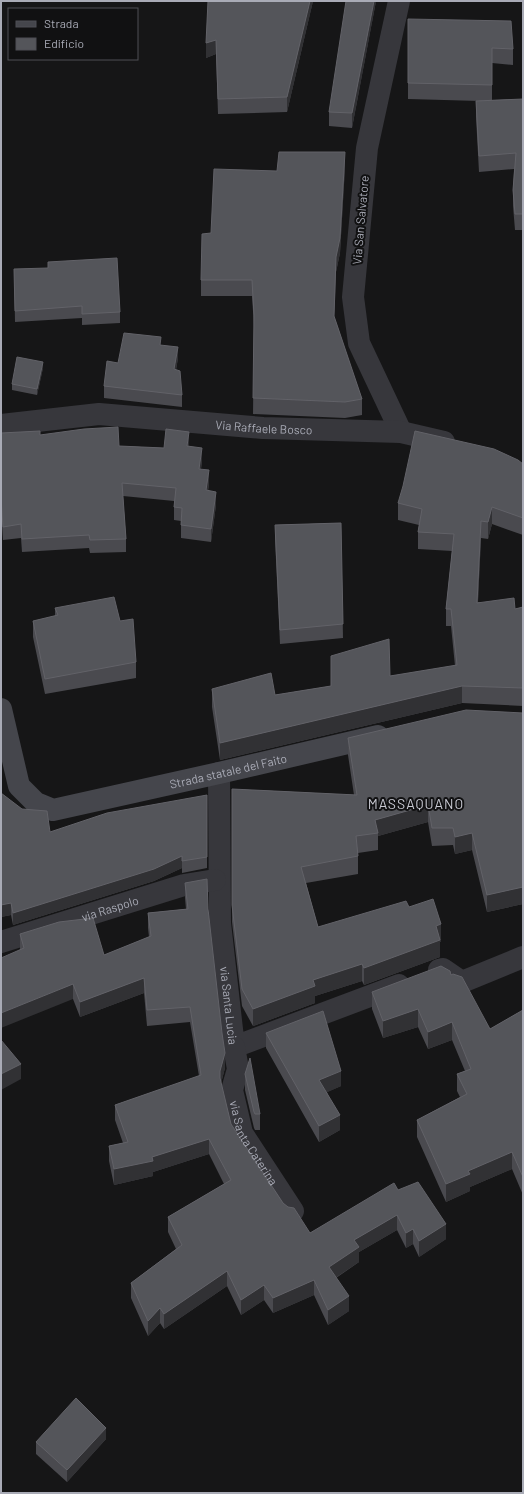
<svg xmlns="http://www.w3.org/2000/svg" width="524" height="1494" font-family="Barlow,sans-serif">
	<rect width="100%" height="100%" fill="#161617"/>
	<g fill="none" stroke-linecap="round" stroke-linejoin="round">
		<g stroke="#37373c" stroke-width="22">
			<polyline points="399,1 367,148 353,297 359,343 401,432"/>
			<path id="s1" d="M1,425l98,-11 164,14 138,4 43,10"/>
			<path id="s2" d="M219,773l1,150 14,124 165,-62"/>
			<path id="s3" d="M1,942l183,-57 31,-5"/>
			<polyline points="439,970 443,969 462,982 523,957"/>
			<path id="s4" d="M234,1047l4,22 -6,21 10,43 51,78"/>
		</g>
		<path stroke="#45464c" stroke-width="22" id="s5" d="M1,709l18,77 17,17 17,7 166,-37 159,-37"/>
	</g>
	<g fill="#4a4a4f">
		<polygon points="208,1 313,1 287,112 218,114 216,54 206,58"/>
		<polygon points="376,1 352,128 329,126 329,112"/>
		<polygon points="408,19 513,49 513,65 492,63 492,100 523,99 523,230 515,230 513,206 513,190 514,169 479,172 476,117 476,101 480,101 408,99"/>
		<polygon points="345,167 340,253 336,272 334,317 362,399 362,415 345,418 253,414 254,327 252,296 201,296 201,280 211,233 277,171"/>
		<polygon points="14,269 120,312 120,323 82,325 82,318 15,322"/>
		<polygon points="161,345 178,358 176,370 182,395 182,407 104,398 104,386 118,363"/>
		<polygon points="43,368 37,395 12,390 12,384"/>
		<polygon points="1,433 40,435 119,446 164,448 189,447 202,461 201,469 209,484 208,491 216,505 211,542 181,538 181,521 174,520 174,501 123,496 126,539 126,552 90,553 89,548 22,552 21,538 3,540 1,510"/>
		<polygon points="523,464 523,535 492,524 488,539 481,538 478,602 515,609 523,607 523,706 462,703 220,760 212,707 212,689 275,695 331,686 331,656 390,676 455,666 451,626 446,626 446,609 452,551 418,549 418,532 419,525 398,520 398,503"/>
		<polygon points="341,523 343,638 280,644 275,539 275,525"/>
		<polygon points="55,608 120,621 136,662 136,678 45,694 33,637 33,621 55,616"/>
		<polygon points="523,713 523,904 487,912 472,850 455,854 453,845 432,846 428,822 378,836 378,850 358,853 358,874 306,883 318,927 409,907 441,941 440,942 440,957 364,985 362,981 315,996 315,1003 253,1026 242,1006 232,922 232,789 354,795 348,755 348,738"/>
		<polygon points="1,793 50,832 207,795 207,868 182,873 182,868 154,881 13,925 11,915 1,917"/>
		<polygon points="185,883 208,909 225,1068 221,1083 231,1124 283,1203 310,1233 398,1190 446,1239 419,1257 413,1244 406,1248 397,1230 359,1252 359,1262 336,1278 349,1311 328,1325 314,1295 273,1313 264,1300 241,1315 227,1286 164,1329 160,1323 148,1336 131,1298 131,1283 176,1249 168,1232 168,1217 224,1184 209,1154 153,1172 153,1176 114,1185 109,1161 109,1146 123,1143 115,1120 115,1105 199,1076 190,1022 147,1026 144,993 80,1017 73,999 20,950 20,934 104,955 149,937 148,928 148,913 186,909 185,898"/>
		<polygon points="451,975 490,1029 523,1010 523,1195 512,1169 470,1187 470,1191 446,1202 417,1137 417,1120 460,1097 457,1091 457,1074 465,1071 452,1040 428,1049 418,1027 383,1038 372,1009 372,992"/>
		<polygon points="266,1033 341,1086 327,1092 340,1130 319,1142 266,1048"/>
		<polygon points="245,1074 260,1114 260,1130 255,1130 254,1128 245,1090"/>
		<polygon points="106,1439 67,1482 36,1454 36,1442"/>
	</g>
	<g fill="#313134">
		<polygon points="310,1 313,1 287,112 287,97"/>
		<polygon points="374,1 376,1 352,128 352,113"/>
		<polygon points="216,40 216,54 206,58 206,43"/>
		<polygon points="345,152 345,167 340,253 336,272 334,332 336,257"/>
		<polygon points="178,347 178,358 174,381 174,369"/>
		<polygon points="43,362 43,368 37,395 37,389"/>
		<polygon points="189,432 189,445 187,460 187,446"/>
		<polygon points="202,448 202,461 199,483 199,469"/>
		<polygon points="209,470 209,484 206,504 206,490"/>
		<polygon points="216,492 216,505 211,542 211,529"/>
		<polygon points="492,507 492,524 488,539 488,522"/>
		<polygon points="481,521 481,538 477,620 477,603"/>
		<polygon points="462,686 462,703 220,760 220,743"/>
		<polygon points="428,805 428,822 378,836 378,833 375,820"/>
		<polygon points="472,833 472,850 455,854 455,837"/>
		<polygon points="182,856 182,868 154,881 13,925 13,913"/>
		<polygon points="523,887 523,904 487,912 487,895"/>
		<polygon points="11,903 11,915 1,917 1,905"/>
		<polygon points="441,924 441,941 440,942 440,957 364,985 364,968 436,926"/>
		<polygon points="362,964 362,981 315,996 315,1003 253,1026 253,1009 313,980"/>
		<polygon points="144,978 144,993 80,1017 80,1002"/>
		<polygon points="73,984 73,999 1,1028 1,1013"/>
		<polygon points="418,1009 418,1027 383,1038 383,1021"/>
		<polygon points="452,1022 452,1040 428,1049 428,1032"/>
		<polygon points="225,1053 225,1068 220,1087 220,1071"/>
		<polygon points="21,1064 21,1079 1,1090 1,1074"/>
		<polygon points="341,1071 341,1086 319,1096 319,1080"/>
		<polygon points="340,1115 340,1130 319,1142 319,1126"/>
		<polygon points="209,1139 209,1154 153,1172 153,1176 114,1185 114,1169"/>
		<polygon points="512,1152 512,1169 470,1187 470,1191 446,1202 446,1184 468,1171"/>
		<polygon points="397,1215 397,1230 359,1252 359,1262 329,1282 329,1267 354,1240"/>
		<polygon points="446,1224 446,1239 419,1257 419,1241"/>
		<polygon points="413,1229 413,1244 406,1248 406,1233"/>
		<polygon points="227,1271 227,1286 164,1329 164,1314"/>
		<polygon points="314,1280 314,1295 273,1313 273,1298"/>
		<polygon points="264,1285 264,1300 241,1315 241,1300"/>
		<polygon points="349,1296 349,1311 328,1325 328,1310"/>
		<polygon points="160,1308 160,1323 148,1336 148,1321"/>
		<polygon points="106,1428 106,1439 67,1482 67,1470"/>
	</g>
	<g fill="#54555a" stroke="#626268">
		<polygon points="208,1 310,1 287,97 218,99 216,40 206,43"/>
		<polygon points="346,1 374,1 352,113 329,112"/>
		<polygon points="408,19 511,21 513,49 492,48 492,85 408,83"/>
		<polygon points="523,99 523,214 515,214 513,190 516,153 479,156 476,101"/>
		<polygon points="279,152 345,152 340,238 336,257 334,316 362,399 345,402 253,398 254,315 252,280 201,280 202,234 211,233 214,169 277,171"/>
		<polygon points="117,258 120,312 82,314 82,306 15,311 14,269 48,268 48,262"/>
		<polygon points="124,333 161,337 160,345 178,347 174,369 180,371 182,395 104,386 107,361 118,363"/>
		<polygon points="17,357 43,362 37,389 12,384"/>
		<polygon points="118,427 119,446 164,448 166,429 189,432 187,446 202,448 199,469 209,470 206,490 216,492 211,529 181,525 182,508 174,507 176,488 122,483 126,539 90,540 89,535 22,539 21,524 3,527 1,497 1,433 40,431 40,435 84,429"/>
		<polygon points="415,431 494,449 518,460 523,464 523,518 492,507 488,522 481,521 477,603 514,598 515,609 523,607 523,688 462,686 220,743 212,689 271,673 275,695 331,686 331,656 389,639 390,676 457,665 451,609 446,609 454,534 418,532 422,509 398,503 403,486"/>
		<polygon points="341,523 343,624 280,630 275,525"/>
		<polygon points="114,597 120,621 133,619 136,662 45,679 33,621 58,615 55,608"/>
		<polygon points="466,710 523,713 523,887 487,895 472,833 455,837 453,828 432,828 428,805 375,820 378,833 356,836 358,856 301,867 318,927 406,901 409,907 433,899 441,924 436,926 440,940 364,968 362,964 313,980 315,986 253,1009 242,989 232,905 232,789 357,795 348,738"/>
		<polygon points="1,793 22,809 47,811 50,832 107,813 207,795 207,857 182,861 182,856 154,869 13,913 11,903 1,905"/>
		<polygon points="207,879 208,909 222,1033 225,1053 220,1071 220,1078 231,1124 283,1203 288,1207 294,1208 310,1233 394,1183 398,1190 418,1182 446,1224 419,1241 413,1229 406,1233 397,1215 354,1240 359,1247 329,1267 349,1296 328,1310 314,1280 273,1298 264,1285 241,1300 227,1271 164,1314 160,1308 148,1321 131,1283 182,1245 168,1217 231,1180 209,1139 152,1157 153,1161 114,1169 109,1146 128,1142 115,1105 201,1075 190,1007 147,1010 144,978 80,1002 73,984 1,1013 1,958 24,948 20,934 59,922 93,918 104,955 151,936 148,913 188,909 185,883"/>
		<polygon points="441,966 450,971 451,975 453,974 462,977 490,1029 523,1010 523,1177 512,1152 468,1171 470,1174 446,1184 417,1120 467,1094 457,1074 471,1069 452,1022 428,1032 418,1009 383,1021 372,992"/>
		<polygon points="323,1011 341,1071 319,1080 340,1115 319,1126 266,1033"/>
		<polygon points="1,1040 21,1064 1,1074"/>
		<polygon points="250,1058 260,1114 255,1114 254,1112 245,1074"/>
		<polygon points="76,1398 106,1428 67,1470 36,1442"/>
	</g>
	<g text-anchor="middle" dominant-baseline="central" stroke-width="4" stroke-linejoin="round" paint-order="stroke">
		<g font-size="12" fill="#a9abb6" stroke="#111112">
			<text transform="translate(360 220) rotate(-85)">Via San Salvatore</text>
			<text stroke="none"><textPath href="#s1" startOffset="264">Via Raffaele Bosco</textPath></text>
			<text stroke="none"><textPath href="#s5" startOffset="301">Strada statale del Faito</textPath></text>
			<text stroke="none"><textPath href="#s3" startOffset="114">via Raspolo</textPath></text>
			<text stroke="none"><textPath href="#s2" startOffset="233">via Santa Lucia</textPath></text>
			<text stroke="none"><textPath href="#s4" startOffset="102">via Santa Caterina</textPath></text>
		</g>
		<g font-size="14" letter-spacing="1" fill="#c9cad3" stroke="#111112">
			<text x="416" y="803">MASSAQUANO</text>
		</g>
	</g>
	<rect width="524" height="1494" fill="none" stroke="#a9abb6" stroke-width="4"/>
	<rect x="8" y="8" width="130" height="52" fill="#111112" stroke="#4e4f54"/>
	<rect x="16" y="21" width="20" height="6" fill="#45464c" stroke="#4e4f54"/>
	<text x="44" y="28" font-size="12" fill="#a9abb6">Strada</text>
	<rect x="16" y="38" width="20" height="12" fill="#54555a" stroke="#4e4f54"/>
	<text x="44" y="48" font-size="12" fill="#a9abb6">Edificio</text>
</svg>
